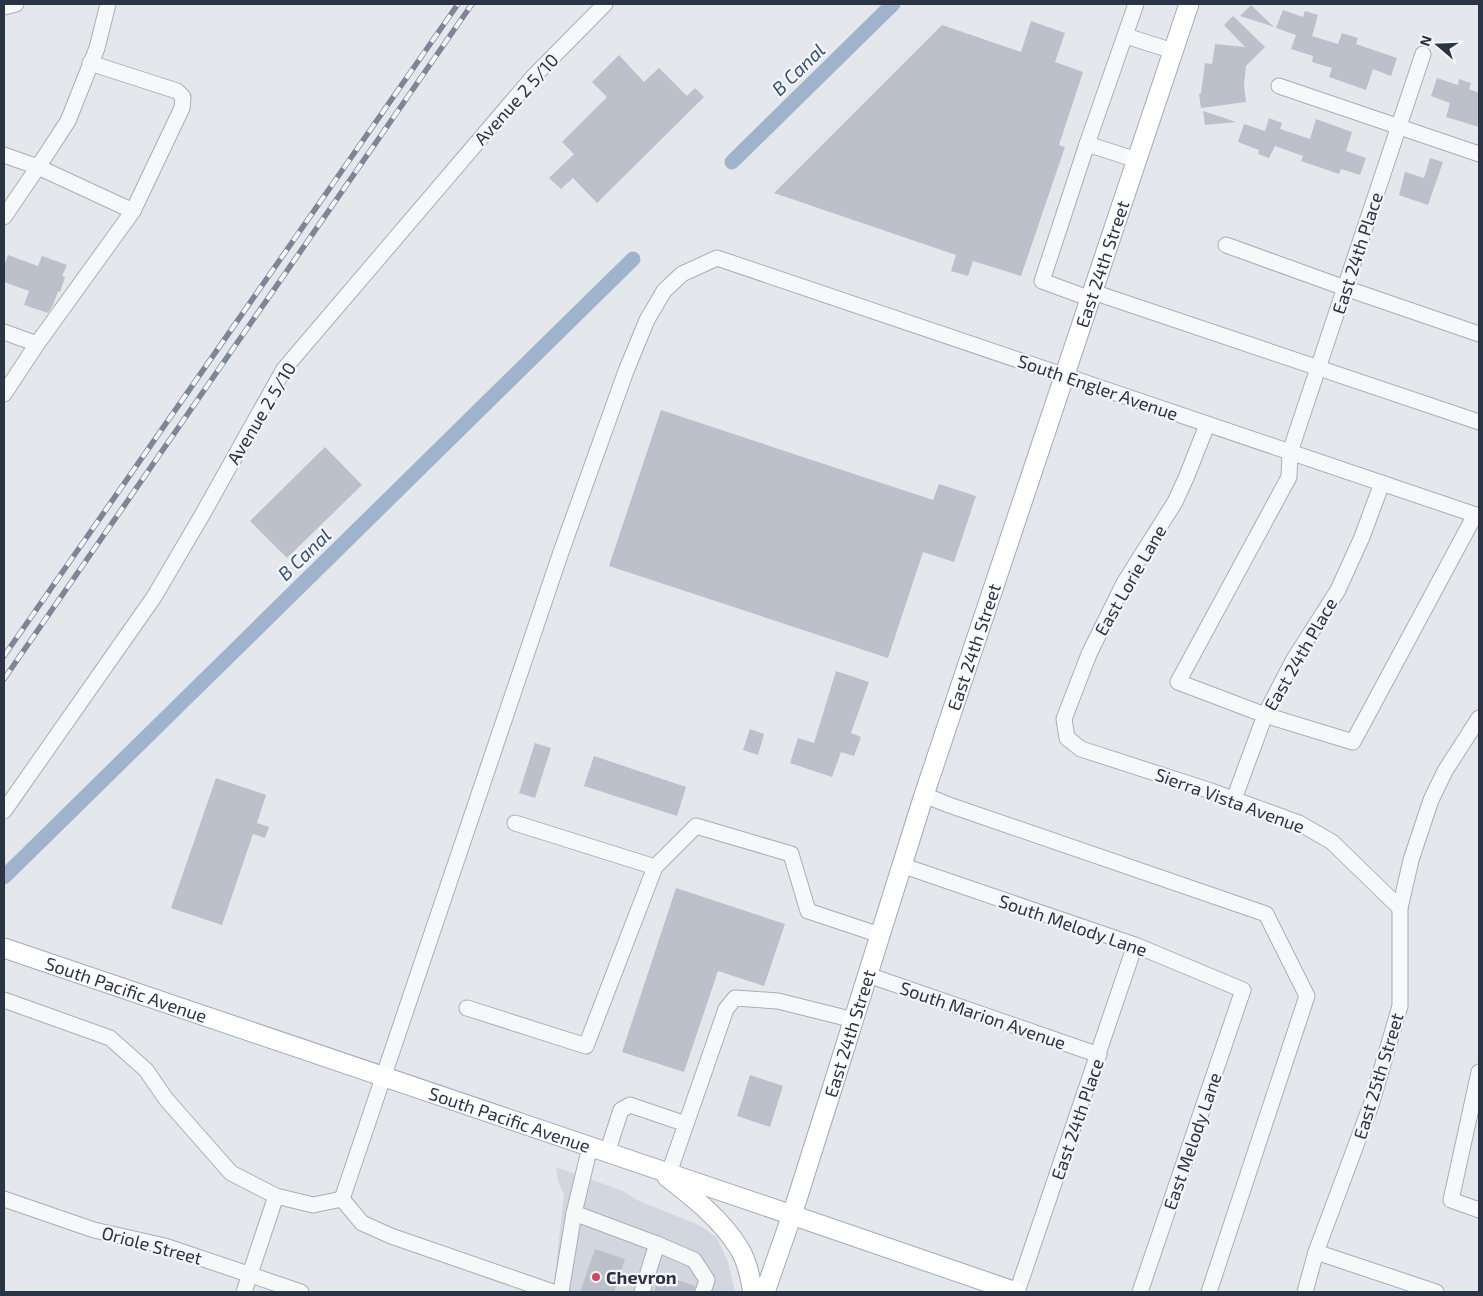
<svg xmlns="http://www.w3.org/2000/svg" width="1483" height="1296" font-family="'Exo 2',sans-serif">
	<rect width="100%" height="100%" fill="#e4e7ec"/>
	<polygon fill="#d2d6de" points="556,1167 623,1191 639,1201 701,1226 717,1238 728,1262 735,1292 553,1292 564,1195 558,1181"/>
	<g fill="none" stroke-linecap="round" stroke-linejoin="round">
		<g stroke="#9fb4cc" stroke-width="15">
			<polyline points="732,162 893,4"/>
			<polyline points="4,877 633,259"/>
		</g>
	</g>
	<g fill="#bbc0ca">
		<polygon points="1251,5 1274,27 1240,16"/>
		<polygon points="1283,10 1303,17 1305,11 1318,15 1312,36 1338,44 1342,33 1358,38 1356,44 1397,58 1391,76 1373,69 1366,90 1329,77 1332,68 1312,62 1313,56 1291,49 1296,35 1276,28"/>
		<polygon points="1233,16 1265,47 1246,66 1244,85 1246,102 1201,108 1199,94 1201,93 1205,63 1212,64 1215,44 1245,47 1224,25"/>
		<polygon points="1031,21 1065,33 1055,62 1083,72 1059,145 1065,147 1021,276 973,261 968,276 951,271 956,255 774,193 942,25 1021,52"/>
		<polygon points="619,55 644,82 659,68 687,96 695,88 704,97 597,203 573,178 561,189 549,178 574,154 562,142 607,97 592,82"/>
		<polygon points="1437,78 1458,85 1459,79 1471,83 1469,89 1479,93 1479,127 1446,117 1450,103 1431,96"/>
		<polygon points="1203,111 1236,122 1205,125"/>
		<polygon points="1269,118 1282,123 1280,129 1310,139 1316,119 1352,132 1346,151 1366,158 1360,175 1341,169 1339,174 1301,161 1303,156 1275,146 1269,158 1258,154 1259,150 1238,142 1244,124 1265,131"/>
		<polygon points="1430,158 1443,162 1428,205 1399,195 1405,172 1424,178"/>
		<polygon points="8,255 38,266 42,256 67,265 62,276 65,277 60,292 58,291 53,305 48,313 24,305 29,291 4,282 4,266"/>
		<polygon points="661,410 933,500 939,484 976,496 954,562 923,552 888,658 609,566"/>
		<polygon points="325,447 362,485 287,558 250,521"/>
		<polygon points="836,671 869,682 851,733 861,737 854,756 841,752 832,777 790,763 798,738 814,743"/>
		<polygon points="750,729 764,734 758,755 743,750"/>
		<polygon points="535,743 551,748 535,798 519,793"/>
		<polygon points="594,756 686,787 677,816 584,786"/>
		<polygon points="216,778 266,795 257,823 269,827 265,838 253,834 222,925 171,908"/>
		<polygon points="676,888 785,924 764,986 718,971 684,1072 622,1052"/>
		<polygon points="750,1075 783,1086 770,1127 737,1116"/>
		<polygon points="595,1249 625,1259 614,1292 580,1292"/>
		<polygon points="660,1274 695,1286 694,1292 654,1292"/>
	</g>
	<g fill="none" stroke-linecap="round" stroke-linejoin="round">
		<g stroke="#a9aeb7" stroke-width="17">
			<g id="minor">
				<polyline points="4,7 16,4"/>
				<polyline points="1126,36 1173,51"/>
				<polyline points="1423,54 1290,452 1289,477 1178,682 1265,715 1353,742 1475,515"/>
				<polyline points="90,63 177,91 183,97 182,108 133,211"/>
				<polyline points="1279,86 1479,154"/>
				<polyline points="1087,144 1136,4"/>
				<polyline points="4,155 38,167 133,211 37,344 4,332"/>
				<polyline points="4,217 38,167 68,121 97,48 108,4"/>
				<polyline points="1226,245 1345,288 1479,334"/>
				<polyline points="1093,292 1479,422"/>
				<polyline points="1091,299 1042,281 1087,144 1137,160"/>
				<polyline points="4,394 37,344"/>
				<polyline points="1207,425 1186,478 1175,502 1124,583 1089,654 1064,719 1067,738 1081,749 1211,791 1299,823 1332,842 1400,908"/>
				<polyline points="924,795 949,805 1266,914 1307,996 1209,1292"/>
				<polyline points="1234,799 1265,715 1294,659 1338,590 1362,537 1382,483"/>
				<polyline points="4,811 154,597 201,517 284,369 533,77 605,4"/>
				<polyline points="515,823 655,867 696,826 791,854 808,911 880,935"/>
				<polyline points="901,865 1135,945 1243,990 1140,1292"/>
				<polyline points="868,975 1099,1055"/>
				<polyline points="4,1000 110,1038 146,1070 166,1099 231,1173 276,1196 313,1205 342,1199"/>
				<polyline points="467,1008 586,1046 655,867"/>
				<polyline points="1479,1072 1451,1200 1479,1210"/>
				<polyline points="607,1153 621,1110 630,1105 686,1124"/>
				<polyline points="669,1173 726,1009 735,998 778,1001 854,1020"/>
				<polyline points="4,1199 94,1230 165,1246 301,1292"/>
				<polyline points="342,1199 561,552 626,371 647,320 664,291 682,274 717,258 1479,516"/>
				<polyline points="342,1199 362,1223 391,1236 553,1292"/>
				<polyline points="574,1213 657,1244 694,1260 707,1280 703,1292"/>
				<polyline points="1316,1252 1436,1292"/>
				<polyline points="244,1292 276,1196"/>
				<polyline points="561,1292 574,1213 590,1147"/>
				<polyline points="642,1292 657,1244"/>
				<polyline points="1017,1292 1135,945"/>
				<polyline points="1305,1292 1316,1252 1371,1105 1400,1006 1400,908 1411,860 1431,800 1445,771 1479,718"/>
			</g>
		</g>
		<g stroke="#a3abb8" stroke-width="21">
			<g id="major">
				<path id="s1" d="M4,948l788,267 224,77"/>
				<path d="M667,1177c27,21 54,42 72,71 8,13 11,29 14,44"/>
				<path id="s2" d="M765,1292l27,-77 38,-120 94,-300 265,-791"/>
			</g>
		</g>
		<use href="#minor" stroke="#f7f8fa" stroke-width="15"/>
		<use href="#major" stroke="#fff" stroke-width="19"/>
		<g stroke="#7d8696" stroke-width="5.5">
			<g id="rail">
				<polyline points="4,656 458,4"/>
				<polyline points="4,679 472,4"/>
			</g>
		</g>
		<use href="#rail" stroke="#f4f6f9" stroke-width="4" stroke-dasharray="11" stroke-linecap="butt"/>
	</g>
	<circle fill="#d1495b" stroke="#f4f6f9" stroke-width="2" cx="596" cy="1277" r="5"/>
	<g text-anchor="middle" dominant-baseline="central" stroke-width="4.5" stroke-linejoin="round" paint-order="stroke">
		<g font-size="18" fill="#2b3445" stroke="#f4f6f9">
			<text transform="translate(516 99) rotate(-48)">Avenue 2 5/10</text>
			<text transform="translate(1357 253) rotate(-72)">East 24th Place</text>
			<text stroke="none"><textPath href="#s2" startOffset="1082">East 24th Street</textPath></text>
			<text transform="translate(1098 387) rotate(19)">South Engler Avenue</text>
			<text transform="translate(261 413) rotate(-59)">Avenue 2 5/10</text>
			<text transform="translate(1130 580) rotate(-60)">East Lorie Lane</text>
			<text stroke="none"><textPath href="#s2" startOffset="678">East 24th Street</textPath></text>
			<text transform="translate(1300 654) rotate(-60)">East 24th Place</text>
			<text transform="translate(1230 800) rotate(20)">Sierra Vista Avenue</text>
			<text transform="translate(1073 925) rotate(19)">South Melody Lane</text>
			<text stroke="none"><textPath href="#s1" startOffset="129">South Pacific Avenue</textPath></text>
			<text transform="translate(983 1015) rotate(19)">South Marion Avenue</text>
			<text stroke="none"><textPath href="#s2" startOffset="272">East 24th Street</textPath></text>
			<text transform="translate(1378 1076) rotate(-73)">East 25th Street</text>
			<text transform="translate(1077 1119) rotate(-71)">East 24th Place</text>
			<text stroke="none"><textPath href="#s1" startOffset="534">South Pacific Avenue</textPath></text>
			<text transform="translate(1192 1141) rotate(-71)">East Melody Lane</text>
			<text transform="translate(152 1245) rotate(15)">Oriole Street</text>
		</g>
		<g font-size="18" font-weight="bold" fill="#2b3445" stroke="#f4f6f9" text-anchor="start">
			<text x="606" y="1277">Chevron</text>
		</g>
		<g font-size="19" font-style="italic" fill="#34527a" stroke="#f4f6f9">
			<text transform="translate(798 69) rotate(-44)">B Canal</text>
			<text transform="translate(304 554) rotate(-44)">B Canal</text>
		</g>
	</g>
	<rect width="1483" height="1296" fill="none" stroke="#2b3445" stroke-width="10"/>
	<g transform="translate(1438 45) rotate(289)" stroke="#f4f6f9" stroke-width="4" paint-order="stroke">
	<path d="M0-4L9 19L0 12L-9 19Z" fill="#2b3445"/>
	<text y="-8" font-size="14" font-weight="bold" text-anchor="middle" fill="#2b3445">N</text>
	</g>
</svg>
